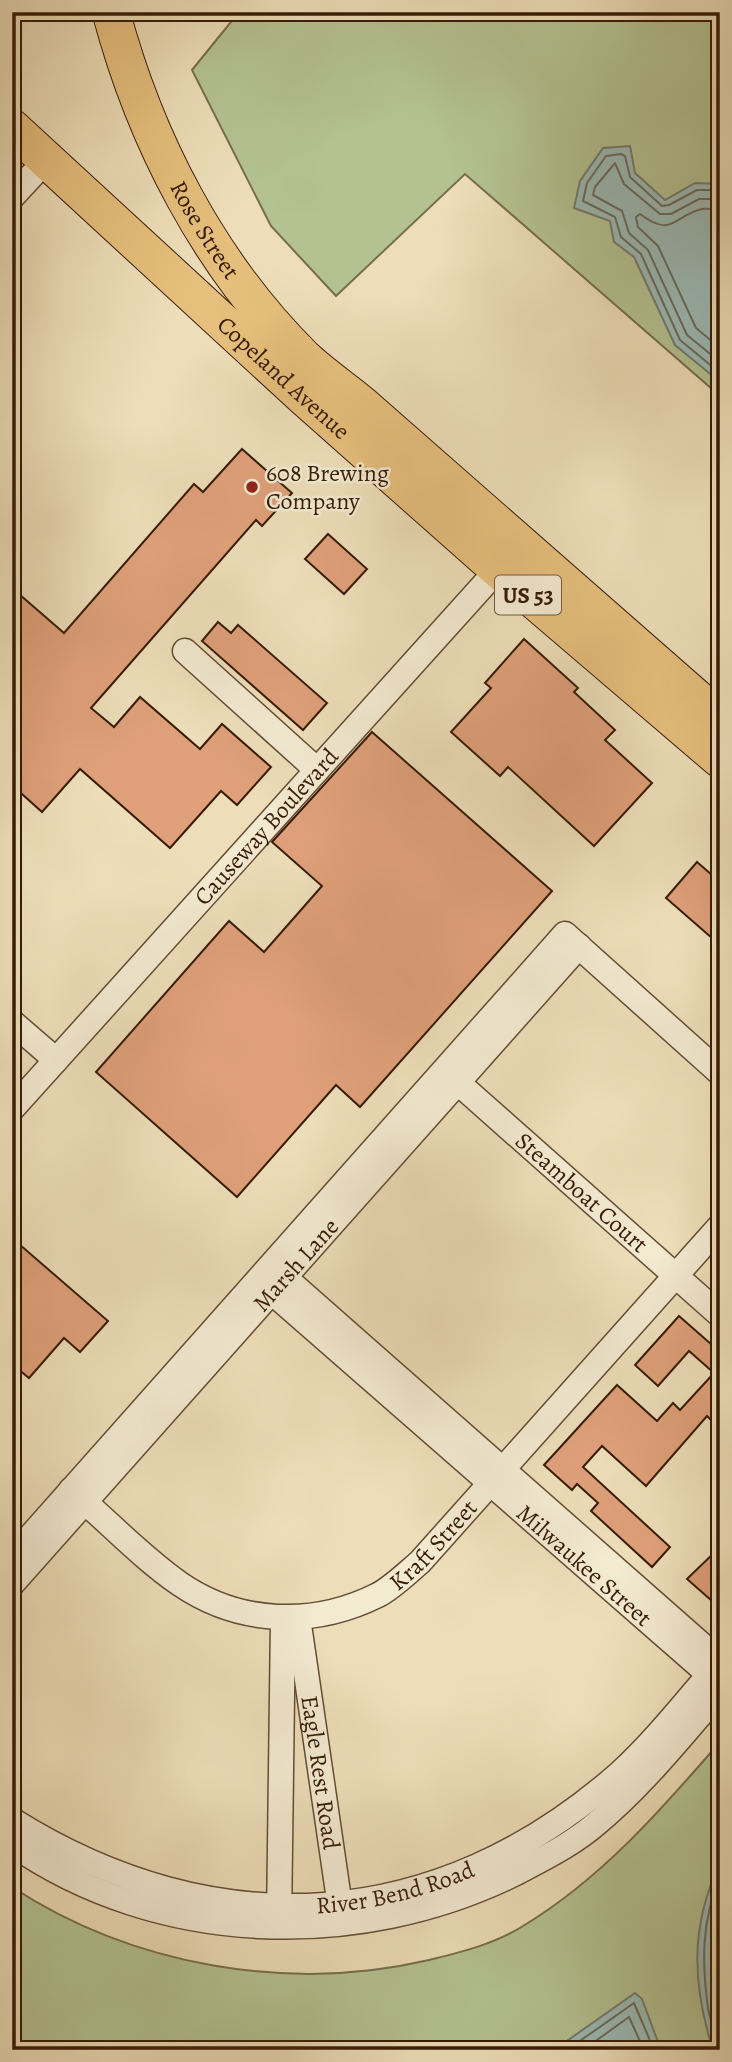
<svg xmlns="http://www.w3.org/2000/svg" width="732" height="2062" font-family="Alegreya,serif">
	<rect width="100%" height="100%" fill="#eddeb9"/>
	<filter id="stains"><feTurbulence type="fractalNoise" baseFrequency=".00286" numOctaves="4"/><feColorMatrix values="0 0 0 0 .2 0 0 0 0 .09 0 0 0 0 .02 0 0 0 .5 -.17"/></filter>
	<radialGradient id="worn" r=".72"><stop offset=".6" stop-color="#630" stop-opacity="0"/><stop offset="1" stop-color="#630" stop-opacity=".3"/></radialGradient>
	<g fill="#b4c292" stroke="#766e4c" stroke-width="2">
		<polygon points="239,12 720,12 720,396 465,174 336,296 271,226 192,70"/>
		<path d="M720,1742v308h-708v-163c121,79 277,106 417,73 32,-8 66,-16 94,-34 78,-47 138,-116 197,-184z"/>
	</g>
	<g fill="#9bbbb7" stroke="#737b70" stroke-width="2">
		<polygon points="630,146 635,173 665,200 695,183 720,184 720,382 675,345 634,257 614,242 610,221 574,208 580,181 603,148"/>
		<path d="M720,1863v187h-7c-21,-66 -23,-124 7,-187z"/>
		<polygon points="635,1993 642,1999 661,2050 554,2050"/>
	</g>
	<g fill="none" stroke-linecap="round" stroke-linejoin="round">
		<g stroke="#696b5e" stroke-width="2">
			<polyline points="720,190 697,190 669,205 662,206 630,177 625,156 621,154 606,156 587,183 583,201 615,217 621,237 641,254 680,340 720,373"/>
			<polyline points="720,199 699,199 671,214 660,214 624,184 615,163 595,187 593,195 622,211 629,233 648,250 687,335 720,362"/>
			<path d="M720,210c-5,0 -13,-2 -18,-1 -28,6 -29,30 -62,5l-4,3 2,10 20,19 38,82 24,20"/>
			<polyline points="720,1906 711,1948 720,2019"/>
			<polyline points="567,2050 634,2003 654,2050"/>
			<polyline points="583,2050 629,2017 644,2050"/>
			<path d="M719,2050c-1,-15 -9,-28 -11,-42 -6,-43 -7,-89 12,-129"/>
		</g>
	</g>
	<g fill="#dfa07a" stroke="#371b06" stroke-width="2">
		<polygon points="242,449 292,493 262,526 256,520 91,708 114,727 140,697 200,749 222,724 271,767 237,805 221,791 170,848 80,769 42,812 12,785 12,588 64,633 194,484 203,492"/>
		<polygon points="328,534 367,569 344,594 305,559"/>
		<polygon points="218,622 231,633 238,625 327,703 303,730 202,641"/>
		<polygon points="524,639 578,688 574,692 615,730 605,740 652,783 594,846 508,767 500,776 451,732 491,688 485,683"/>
		<polygon points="372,732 552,891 360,1107 336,1085 237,1197 96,1072 229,921 264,952 322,886 272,842"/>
		<polygon points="697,862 720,882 720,945 666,898"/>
		<polygon points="12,1238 108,1321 80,1352 64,1338 29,1378 12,1364"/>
		<polygon points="679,1316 720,1352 720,1410 711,1420 707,1416 646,1486 602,1446 583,1467 670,1547 652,1567 591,1511 598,1503 577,1484 572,1490 544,1465 617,1385 657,1421 673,1403 680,1410 714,1373 689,1351 658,1386 635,1365"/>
		<polygon points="720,1547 720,1608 687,1579"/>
	</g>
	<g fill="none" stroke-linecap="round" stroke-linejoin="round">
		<g stroke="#644c33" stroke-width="27">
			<g id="minor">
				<polyline points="12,197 48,158"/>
				<polyline points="185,651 317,770"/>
				<polyline points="12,1022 56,1060"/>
				<path id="s1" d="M447,1073l273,242"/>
				<path id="s2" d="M12,1109l496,-551"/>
				<polyline points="274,1268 720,1661"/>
				<path id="s3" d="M259,1281l461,403"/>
				<path id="s4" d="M71,1490c37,31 70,67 109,94 60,41 134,43 198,11 15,-8 29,-22 42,-33l300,-336"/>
				<polyline points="12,1557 565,934 720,1073"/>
				<path id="s5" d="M12,1584l567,-638"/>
				<path id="s6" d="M298,1618l44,302"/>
				<path id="s7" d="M12,1820c204,128 426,114 608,-47 36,-33 68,-74 100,-111"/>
				<path d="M12,1844c146,102 347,107 504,29 28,-15 57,-29 81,-50 46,-38 83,-86 123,-131"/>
				<polyline points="279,1923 283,1619"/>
			</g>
		</g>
		<g stroke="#371b06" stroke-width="39">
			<g id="highway">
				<path id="s8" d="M111,12c34,128 98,252 193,346 18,17 39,31 58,47l358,314"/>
				<path id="s9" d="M12,128l292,269 194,172 222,190"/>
			</g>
		</g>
		<use href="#minor" stroke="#f3ead2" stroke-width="24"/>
		<use href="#highway" stroke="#e6bf7c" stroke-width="37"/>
	</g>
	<circle fill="#8f2418" stroke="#f3ead2" stroke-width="2.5" cx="252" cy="487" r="7"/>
	<g text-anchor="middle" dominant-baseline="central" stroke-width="5" stroke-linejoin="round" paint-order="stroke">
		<rect fill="#f3ead2" stroke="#6f5943" stroke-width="2" x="495" y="575.5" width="66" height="39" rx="5"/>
		<g font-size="23" font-weight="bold" fill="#371b06">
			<text x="528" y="595">US 53</text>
		</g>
		<g font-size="24" fill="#371b06" stroke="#f3ead2">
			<text stroke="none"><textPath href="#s8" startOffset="238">Rose Street</textPath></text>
			<text stroke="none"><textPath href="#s9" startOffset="369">Copeland Avenue</textPath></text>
			<text stroke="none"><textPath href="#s2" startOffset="380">Causeway Boulevard</textPath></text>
			<text stroke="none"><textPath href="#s1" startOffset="180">Steamboat Court</textPath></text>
			<text stroke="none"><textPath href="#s5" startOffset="427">Marsh Lane</textPath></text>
			<text stroke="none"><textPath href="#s4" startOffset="427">Kraft Street</textPath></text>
			<text stroke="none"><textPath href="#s3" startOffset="432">Milwaukee Street</textPath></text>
			<text stroke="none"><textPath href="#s6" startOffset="156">Eagle Rest Road</textPath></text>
			<text stroke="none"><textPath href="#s7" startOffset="402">River Bend Road</textPath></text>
		</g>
		<g font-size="24" fill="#371b06" stroke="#f3ead2" text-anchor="start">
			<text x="266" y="473">608 Brewing<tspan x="266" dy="28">Company</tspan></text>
		</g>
	</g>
	<rect width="732" height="2062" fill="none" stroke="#eddeb9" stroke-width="42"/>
	<rect x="14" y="14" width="704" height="2034" fill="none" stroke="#371b06" stroke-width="3.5"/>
	<rect x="21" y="21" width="690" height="2020" fill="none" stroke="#371b06" stroke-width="2"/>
	<rect width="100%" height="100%" filter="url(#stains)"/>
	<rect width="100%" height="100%" fill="url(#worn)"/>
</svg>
